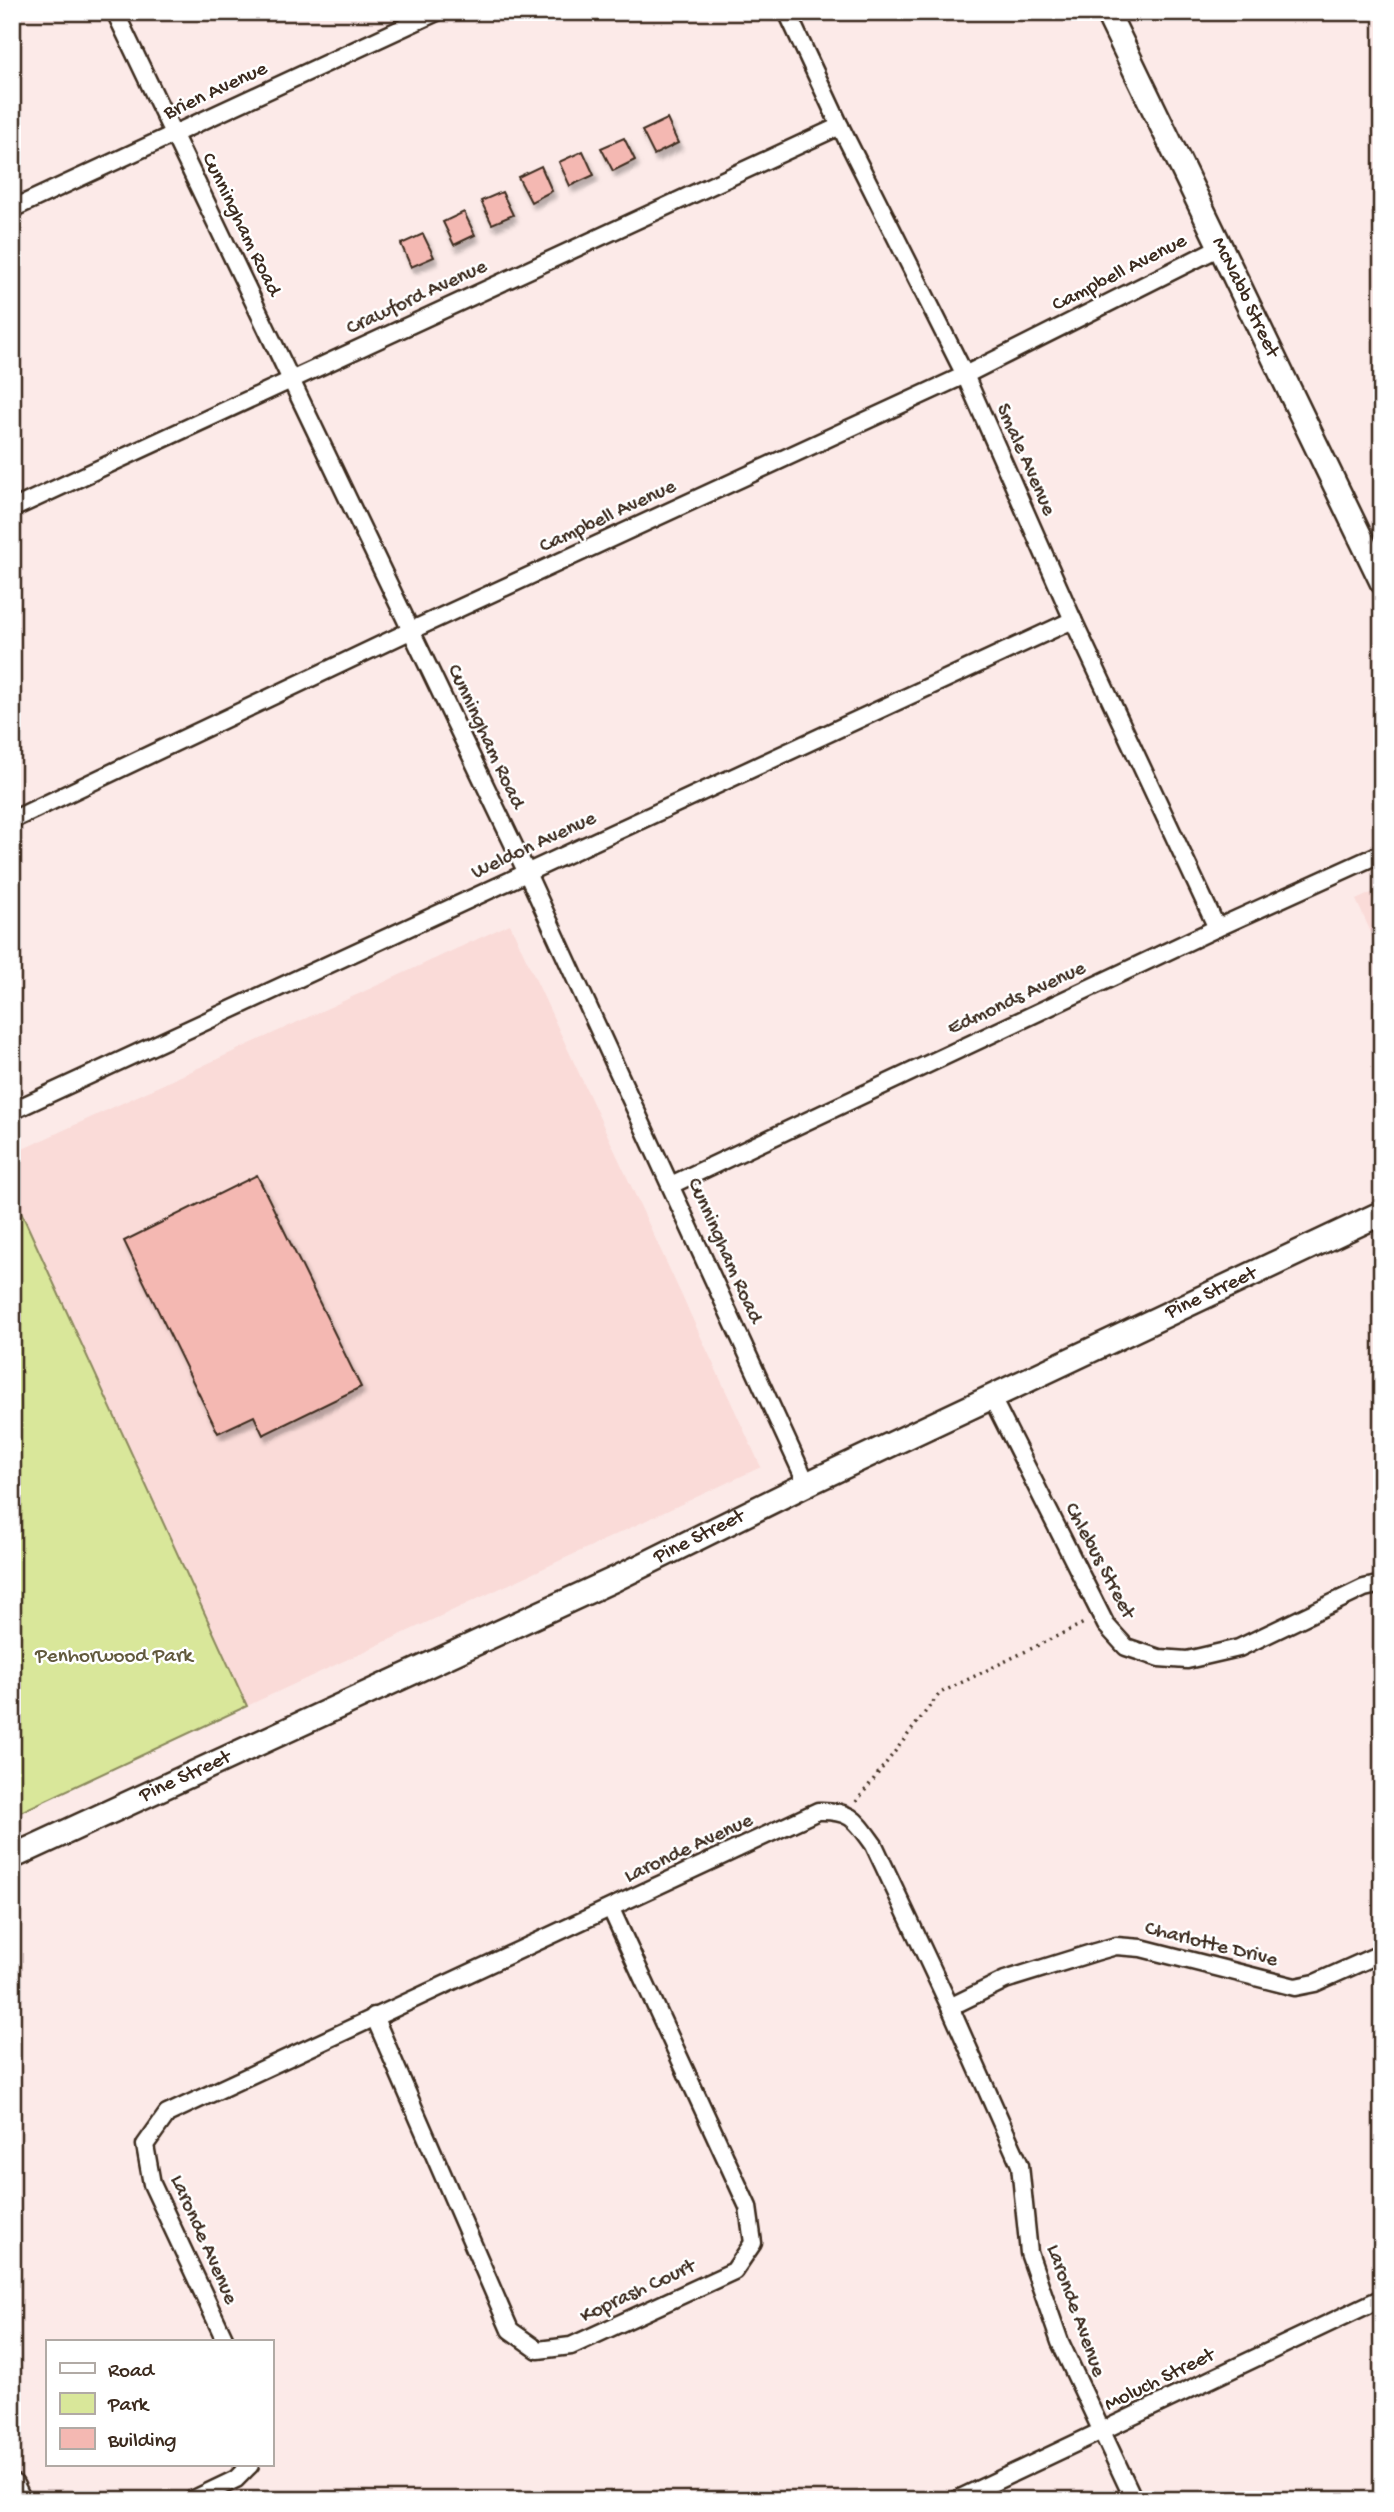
<svg xmlns="http://www.w3.org/2000/svg" width="1394" height="2512" font-family="'Gochi Hand',sans-serif">
	<defs>
		<filter id="shadow"><feDropShadow dx="3.5" dy="6" stdDeviation="2" flood-color="#0004"/></filter>
	</defs>
	<rect width="100%" height="100%" fill="#fceae8"/>
	<filter id="ink" filterUnits="userSpaceOnUse"><feTurbulence type="fractalNoise" baseFrequency=".0143" numOctaves="2"/><feDisplacementMap in="SourceGraphic" scale="14" xChannelSelector="R" yChannelSelector="G"/><feConvolveMatrix kernelMatrix="1 2 1 2 8 2 1 2 1" color-interpolation-filters="sRGB"/></filter>
	<g filter="url(#ink)">
		<g fill="#fadbd8">
			<polygon points="1382,888 1382,956 1356,900"/>
			<polygon points="510,924 761,1467 247,1706 12,1192 12,1154"/>
		</g>
		<polygon fill="#d9e79a" stroke="#8a885c" stroke-width="2" points="12,1192 247,1706 12,1816"/>
		<g fill="#f4b8b2" stroke="#3b2a1e" stroke-width="2" filter="url(#shadow)">
			<polygon points="667,119 678,143 654,155 642,131"/>
			<polygon points="624,138 635,160 613,171 601,148"/>
			<polygon points="583,151 594,175 570,186 559,162"/>
			<polygon points="541,166 552,191 531,202 518,177"/>
			<polygon points="502,192 513,215 492,224 481,201"/>
			<polygon points="464,212 475,235 454,245 443,222"/>
			<polygon points="423,234 434,257 411,267 401,244"/>
			<polygon points="257,1175 361,1387 263,1435 254,1416 218,1433 124,1241"/>
		</g>
		<g fill="none" stroke-linecap="round" stroke-linejoin="round">
			<g stroke="#3b2a1e" stroke-width="21">
				<g id="street">
					<polyline points="115,12 527,873 807,1484"/>
					<polyline points="787,12 840,126 965,375 1073,620 1217,928"/>
					<polyline points="12,209 437,12"/>
					<polyline points="12,509 840,126"/>
					<polyline points="12,820 412,630 965,375 1220,247"/>
					<polyline points="12,1111 1073,620"/>
					<polyline points="671,1185 1217,928 1382,853"/>
					<polyline points="992,1398 1106,1625 1126,1647 1159,1658 1187,1660 1239,1648 1364,1588 1382,1584"/>
					<polyline points="950,2007 1005,1980 1095,1952 1116,1946 1141,1948 1295,1987 1315,1983 1382,1953"/>
					<polyline points="374,2016 510,2330 538,2350 571,2346 734,2271 753,2243 748,2207 611,1909"/>
					<path d="M226,2342l-74,-158 -7,-39 22,-31 651,-303c33,-1 38,9 56,34l76,162 70,158 9,88 31,89 74,158"/>
					<polyline points="192,2500 236,2479 250,2465"/>
					<polyline points="956,2500 1382,2298"/>
				</g>
			</g>
			<g stroke="#3b2a1e" stroke-width="28">
				<g id="secondary">
					<path id="s1" d="M1107,12l275,570"/>
					<path id="s2" d="M12,1857l603,-278 192,-95 575,-271"/>
					<polyline points="12,2486 19,2500"/>
				</g>
			</g>
			<polyline stroke="#3b2a1e" stroke-width="3.5" stroke-dasharray="2 5" stroke-linecap="butt" points="856,1802 940,1693 1086,1622"/>
			<use href="#street" stroke="#fff" stroke-width="16"/>
			<use href="#secondary" stroke="#fff" stroke-width="23"/>
		</g>
	</g>
	<g text-anchor="middle" dominant-baseline="central" stroke-width="5" stroke-linejoin="round" paint-order="stroke">
		<g font-size="21" fill="#3b2a1e" stroke="#fff">
			<text transform="translate(216 92) rotate(-25)">Brien Avenue</text>
			<text transform="translate(240 225) rotate(64)">Cunningham Road</text>
			<text transform="translate(1120 274) rotate(-27)">Campbell Avenue</text>
			<text stroke="none"><textPath href="#s1" startOffset="317">McNabb Street</textPath></text>
			<text transform="translate(417 298) rotate(-25)">Crawford Avenue</text>
			<text transform="translate(1025 460) rotate(66)">Smale Avenue</text>
			<text transform="translate(608 517) rotate(-25)">Campbell Avenue</text>
			<text transform="translate(485 737) rotate(65)">Cunningham Road</text>
			<text transform="translate(534 846) rotate(-25)">Weldon Avenue</text>
			<text transform="translate(1017 999) rotate(-25)">Edmonds Avenue</text>
			<text transform="translate(724 1251) rotate(66)">Cunningham Road</text>
			<text stroke="none"><textPath href="#s2" startOffset="1325">Pine Street</textPath></text>
			<text stroke="none"><textPath href="#s2" startOffset="758">Pine Street</textPath></text>
			<text transform="translate(1099 1561) rotate(62)">Chlebus Street</text>
			<text stroke="none"><textPath href="#s2" startOffset="191">Pine Street</textPath></text>
			<text transform="translate(689 1849) rotate(-25)">Laronde Avenue</text>
			<text transform="translate(1211 1945) rotate(14)">Charlotte Drive</text>
			<text transform="translate(203 2240) rotate(66)">Laronde Avenue</text>
			<text transform="translate(638 2292) rotate(-25)">Koprash Court</text>
			<text transform="translate(1075 2311) rotate(70)">Laronde Avenue</text>
			<text transform="translate(1160 2381) rotate(-26)">Moluch Street</text>
		</g>
		<g font-size="21" fill="#62593d" stroke="#fff">
			<text x="114" y="1657">Penhorwood Park</text>
		</g>
	</g>
	<rect width="1394" height="2512" fill="none" stroke="#fff" stroke-width="42"/>
	<rect x="21" y="21" width="1352" height="2470" fill="none" stroke="#3b2a1e" stroke-width="2.5" filter="url(#ink)"/>
	<rect x="46" y="2340" width="228" height="126" fill="#ffffff" stroke="#b1aaa5" stroke-width="2"/>
	<rect x="60" y="2363" width="35" height="10" fill="#ffffff" stroke="#b1aaa5" stroke-width="2"/>
	<text x="108" y="2376" font-size="21" fill="#3b2a1e">Road</text>
	<rect x="60" y="2393" width="35" height="21" fill="#d9e79a" stroke="#b1aaa5" stroke-width="2"/>
	<text x="108" y="2410" font-size="21" fill="#3b2a1e">Park</text>
	<rect x="60" y="2428" width="35" height="21" fill="#f4b8b2" stroke="#b1aaa5" stroke-width="2"/>
	<text x="108" y="2446" font-size="21" fill="#3b2a1e">Building</text>
</svg>
